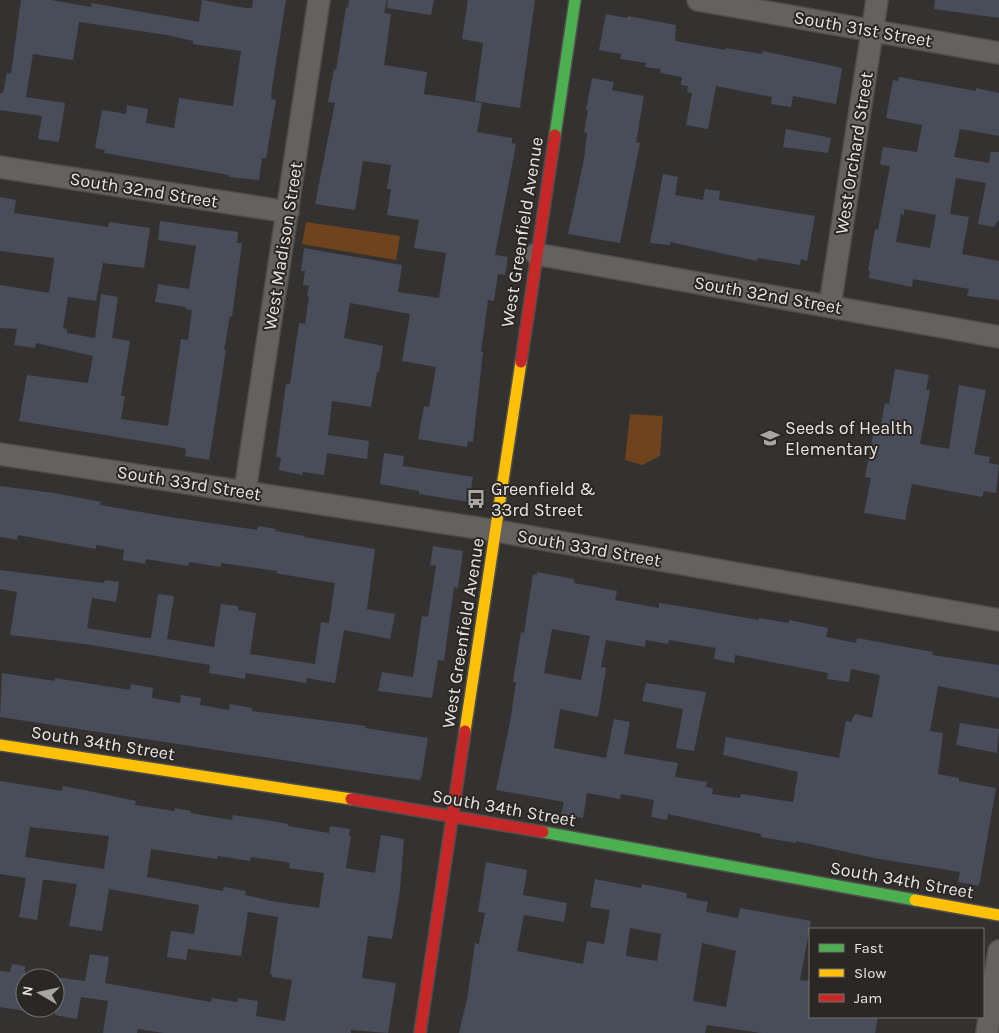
<svg xmlns="http://www.w3.org/2000/svg" width="999" height="1033" font-family="Karla,sans-serif">
	<rect width="100%" height="100%" fill="#343230"/>
	<g fill="#6e431d">
		<polygon points="306,222 400,236 396,260 302,244"/>
		<polygon points="630,414 663,416 660,456 642,465 625,460"/>
	</g>
	<g fill="#494d59" fill-rule="evenodd">
		<polygon points="21,0 51,0 91,7 92,3 199,22 202,0 245,8 252,8 253,0 286,0 272,87 271,99 276,100 266,158 262,158 259,180 229,177 229,175 104,153 105,150 95,148 102,110 126,114 127,105 148,109 146,123 174,128 179,98 233,106 241,51 193,44 193,41 167,35 79,22 73,60 33,54 26,97 65,103 59,142 38,139 42,116 0,110 0,93 3,93 7,73 11,74"/>
		<polygon points="349,0 387,0 384,13 391,14 384,65 427,72 424,94 482,103 477,132 512,138 512,143 516,144 495,255 508,257 505,275 498,274 494,301 488,300 481,352 483,352 473,442 468,441 467,447 418,439 424,406 429,407 436,367 402,361 410,314 350,303 344,338 383,346 379,372 377,372 371,407 332,401 328,435 369,441 367,459 327,453 324,475 303,472 302,475 279,470 281,458 276,457 286,384 290,384 299,323 305,324 309,297 307,296 309,286 303,285 305,271 301,271 304,248 402,265 398,292 439,298 446,253 414,248 419,220 387,215 391,189 387,189 391,165 363,161 355,210 315,204 335,103 328,102 334,69 336,70 346,7 348,8"/>
		<polygon points="388,0 434,0 431,15 387,8"/>
		<polygon points="468,0 535,0 520,108 475,101 483,43 462,39"/>
		<polygon points="935,0 999,0 999,18 934,9"/>
		<polygon points="606,14 627,18 628,16 676,25 675,41 725,50 726,48 762,54 763,51 838,67 842,69 836,104 793,96 791,107 771,104 772,97 716,86 708,129 686,125 692,93 687,92 688,86 681,85 682,77 660,73 661,69 645,67 646,63 620,59 621,54 599,50"/>
		<path d="M899,77l77,14v-3l23,5v43l-39,-7 -6,28 35,6 2,-11h8v67l-5,8 -16,-3 8,-41 -30,-5 -6,36 19,3 -7,37 37,7v39l-32,-4 2,-7 -56,-10 -1,8 -43,-9 1,-7 -2,-1 7,-41 3,1 12,-64 -10,-2 3,-17 34,5 5,-27 -36,-7 7,-38 5,1zM904,209l32,6 -6,33 -34,-6 5,-28 3,1z"/>
		<polygon points="592,78 614,82 612,90 644,96 636,142 640,143 620,243 568,234 584,159 587,133 584,132 588,110 586,110"/>
		<polygon points="786,129 831,138 828,153 783,147"/>
		<polygon points="663,174 678,177 675,195 703,200 705,189 720,191 719,200 815,216 807,261 801,259 800,265 757,258 757,261 670,242 670,245 650,243"/>
		<polygon points="0,197 16,200 14,213 108,227 109,222 150,228 144,268 103,263 96,301 68,297 63,328 67,329 67,333 95,338 101,294 118,297 112,338 130,341 121,396 125,396 121,419 168,426 181,339 188,340 192,310 186,309 186,307 155,302 158,284 189,289 196,246 158,240 160,221 238,232 237,243 242,243 232,317 230,316 224,350 226,350 209,460 185,456 186,449 178,447 19,421 27,375 88,383 93,356 36,343 35,348 14,345 17,329 0,328 0,285 49,293 54,260 54,258 0,251"/>
		<polygon points="895,369 929,375 926,390 930,390 920,444 949,449 959,385 986,390 974,454 990,457 989,463 999,465 996,493 984,491 982,497 912,484 905,520 864,513 871,478 865,477 873,435 879,436 885,403 889,404"/>
		<polygon points="384,453 404,456 403,466 473,477 469,502 419,494 419,491 380,484"/>
		<polygon points="0,486 54,493 101,502 100,505 170,517 257,530 258,526 276,529 275,531 305,536 304,537 375,549 367,609 395,614 390,639 344,630 335,683 307,678 306,683 246,673 245,679 209,673 210,665 85,644 10,635 17,592 0,589 0,570 104,583 105,580 119,582 116,602 92,598 87,628 140,637 151,638 158,594 174,596 167,639 214,647 221,604 238,606 238,610 256,613 250,654 315,664 321,622 329,623 335,583 280,574 276,573 277,571 221,563 221,567 189,562 188,566 146,559 145,564 123,560 124,550 96,545 96,549 18,535 17,540 0,537"/>
		<polygon points="433,546 463,551 458,588 454,587 444,661 438,660 432,698 378,691 382,672 413,677 422,616 428,617 436,566 430,565"/>
		<path d="M537,572l37,7v4l43,8 -2,9 44,8v-5l26,4 73,13 1,-2 30,5v-3l39,8 -2,9 30,6 1,-5 76,14 -1,3 67,10v33l-61,-12 -8,45 13,2 -5,41 21,4v3l37,7 -17,98 -21,-4 2,-10 -86,-14 -78,-17v2l-35,-6v-3l-93,-20 -1,6 -16,-3 3,-17 -33,-6 -1,5 -33,-6 -4,25 -22,-4 3,-12 -68,-12 14,-68 6,-40h-3l8,-50 3,1 9,-59 4,1zM552,629l38,7 -9,44 -37,-7zM606,640l39,7 1,-7 22,4 1,-4 47,8 -2,11 20,4 1,-8 93,18 -1,6 22,3 2,-13 29,6 -8,43 -17,-4 -4,8 -5,-1 -7,37 -113,-21 -3,18 75,17 -5,30 -52,-8 -1,4 -28,-4 1,-6 -7,-1 1,-5 -32,-5 3,-14 -54,-9 6,-32 -16,-3 -8,39 -52,-10 6,-39 38,8 8,-49 -5,-1z"/>
		<polygon points="2,673 55,681 55,678 130,690 131,684 153,688 152,698 180,703 181,695 201,698 200,705 229,710 230,704 252,708 252,711 366,726 365,728 428,738 422,775 420,780 388,776 0,717"/>
		<polygon points="646,683 706,692 694,751 676,748 683,709 642,701"/>
		<polygon points="960,723 999,729 997,753 956,745"/>
		<path d="M0,781l62,10 1,-5 21,4 52,11 -1,4 39,6 1,-3 16,3 -1,2 42,7 1,-5 39,6 16,3v2l41,7 1,-7 20,3 -1,7 2,1 -5,31 29,5 6,-38 23,4 -4,51 -8,49 -24,-3 -6,42 34,5 -8,50 -37,-3v3h-187l-26,-4 -1,4h-34l5,-32 -27,-4 -4,22 -22,-4v-38l30,4 5,-27 19,3 -4,26 106,19 1,-4 25,4 1,-4 20,3 -2,15 29,5 7,-41 -20,-3v-3h-2l8,-57 -30,-5 -7,44 -53,-7 -2,11 -19,-3 4,-26 23,3 5,-29 -90,-16 -7,42 -33,-5 8,-42 -30,-4h-4l-6,40 -18,-3 7,-39 -26,-4zM30,827l79,9 -5,33 -79,-12zM151,849l66,10 1,-3 32,5 1,-4 35,5 4,1 -1,5 34,5 1,1 -5,34 -48,-7 -26,-6 1,-4 -22,-4 -1,4 -76,-14z"/>
		<path d="M486,862l41,8 -4,25 44,8 -3,19 -40,-7 -7,36 66,13 4,-23 17,3 6,-34 -20,-3 5,-28 46,9 1,-4 45,9 -1,5 22,4 -2,10 32,6 2,-10 71,13 -11,59 10,1v36h68l-3,16h-114l-54,-8 -2,8h-246l8,-34 8,-56 4,1 6,-31 -7,-1zM630,928l31,6 -4,27 -31,-5zM702,943l34,8 -10,56 -33,-6z"/>
		<polygon points="12,964 25,966 25,1011 0,1007 0,971 10,972"/>
	</g>
	<g fill="none" stroke-linecap="round" stroke-linejoin="round">
		<g stroke="#504e4d" stroke-width="24">
			<g id="street">
				<polyline points="698,0 999,53"/>
				<polyline points="0,167 288,212"/>
				<polyline points="536,254 999,337"/>
				<polyline points="830,305 877,0"/>
				<polyline points="0,454 497,531 999,620"/>
				<polyline points="245,491 319,0"/>
				<polyline points="987,1033 999,951"/>
			</g>
		</g>
		<g stroke="#504e4d" stroke-width="14">
			<g id="fast">
				<polyline points="555,135 575,0"/>
				<polyline points="543,832 915,900"/>
			</g>
		</g>
		<g stroke="#504e4d" stroke-width="14">
			<g id="slow">
				<polyline points="465,731 521,362"/>
				<polyline points="0,745 351,799"/>
				<polyline points="915,900 999,915"/>
			</g>
		</g>
		<g stroke="#504e4d" stroke-width="14">
			<g id="jam">
				<polyline points="521,362 555,135"/>
				<polyline points="351,799 543,832"/>
				<polyline points="420,1033 465,731"/>
			</g>
		</g>
		<use href="#street" stroke="#646261" stroke-width="21"/>
		<use href="#fast" stroke="#4caf50" stroke-width="11"/>
		<use href="#slow" stroke="#ffc107" stroke-width="11"/>
		<use href="#jam" stroke="#c62828" stroke-width="11"/>
	</g>
	<defs>
		<g id="school-bare" transform="scale(1.5)"><path d="M0-5L7-2L0 1L-7-2ZM-4 1L0 2.5L4 1V4Q0 6-4 4Z" fill="#a8a6a4" stroke="#2b2725" stroke-width="2.5" paint-order="stroke"/></g>
		<g id="bus-bare" transform="scale(1.5)"><path d="M-5-6H5V4H4V6H2V4H-2V6H-4V4H-5ZM-3.5-4V0h7V-4ZM-3.5 1.2v1.5H-2V1.2ZM2 1.2v1.5H3.5V1.2Z" fill="#a8a6a4" stroke="#2b2725" stroke-width="2.5" paint-order="stroke"/></g>
	</defs>
	<g fill-rule="evenodd">
		<use href="#school-bare" x="770" y="438"/>
		<use href="#bus-bare" x="476" y="499"/>
	</g>
	<g text-anchor="middle" dominant-baseline="central" stroke-width="4" stroke-linejoin="round" paint-order="stroke">
		<g font-size="18" fill="#e7e5e3" stroke="#2b2725">
			<text transform="translate(863 29) rotate(10)">South 31st Street</text>
			<text transform="translate(854 153) rotate(-81)">West Orchard Street</text>
			<text transform="translate(144 190) rotate(9)">South 32nd Street</text>
			<text transform="translate(522 232) rotate(-81)">West Greenfield Avenue</text>
			<text transform="translate(283 246) rotate(-81)">West Madison Street</text>
			<text transform="translate(768 295) rotate(10)">South 32nd Street</text>
			<text transform="translate(189 483) rotate(9)">South 33rd Street</text>
			<text transform="translate(589 548) rotate(10)">South 33rd Street</text>
			<text transform="translate(463 633) rotate(-81)">West Greenfield Avenue</text>
			<text transform="translate(103 743) rotate(9)">South 34th Street</text>
			<text transform="translate(504 808) rotate(10)">South 34th Street</text>
			<text transform="translate(902 880) rotate(10)">South 34th Street</text>
		</g>
		<g font-size="18" fill="#e7e5e3" stroke="#2b2725" text-anchor="start">
			<text x="785" y="428">Seeds of Health<tspan x="785" dy="21">Elementary</tspan></text>
			<text x="491" y="489">Greenfield &amp;<tspan x="491" dy="21">33rd Street</tspan></text>
		</g>
	</g>
	<rect x="809" y="928" width="175" height="90" fill="#2b2725" stroke="#767371"/>
	<rect x="819" y="944" width="25" height="8" fill="#4caf50" stroke="#767371"/>
	<text x="854" y="953" font-size="15" fill="#e7e5e3">Fast</text>
	<rect x="819" y="969" width="25" height="8" fill="#ffc107" stroke="#767371"/>
	<text x="854" y="978" font-size="15" fill="#e7e5e3">Slow</text>
	<rect x="819" y="994" width="25" height="8" fill="#c62828" stroke="#767371"/>
	<text x="854" y="1003" font-size="15" fill="#e7e5e3">Jam</text>
	<g transform="translate(40 993) rotate(279)"><circle r="24" fill="#2b2725" stroke="#767371"/>
	<path d="M0-4L9 19L0 12L-9 19Z" fill="#a8a6a4"/>
	<text y="-8" font-size="14" font-weight="bold" text-anchor="middle" fill="#e7e5e3">N</text>
	</g>
</svg>
